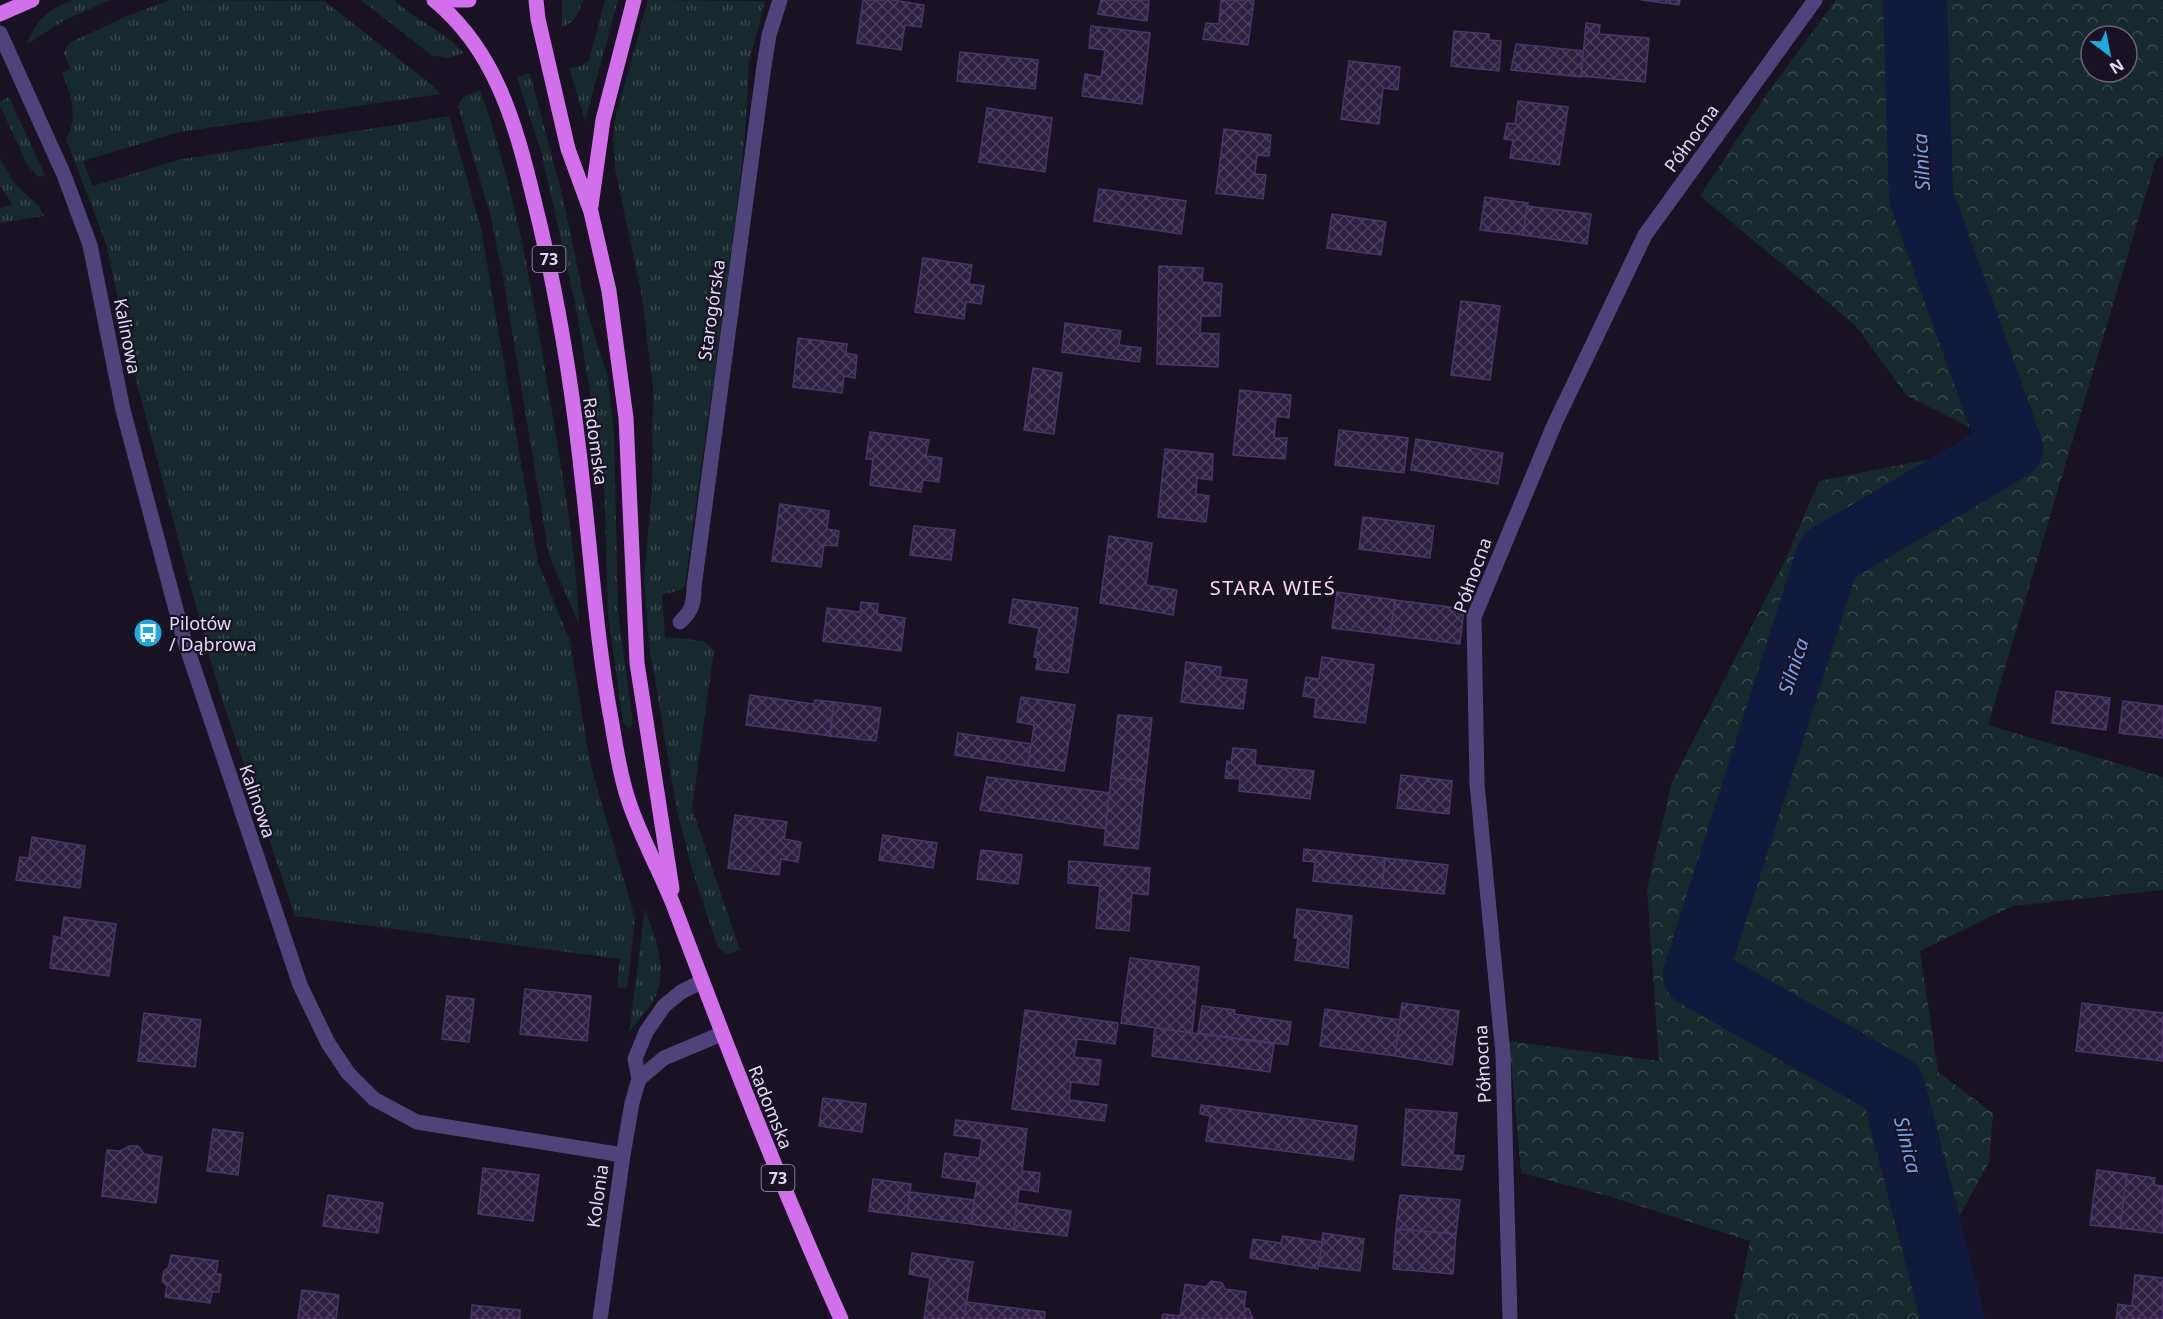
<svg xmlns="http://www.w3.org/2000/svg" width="2163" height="1319" font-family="'Noto Sans',sans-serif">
	<defs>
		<pattern id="grass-tufts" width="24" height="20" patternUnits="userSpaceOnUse" patternTransform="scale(1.5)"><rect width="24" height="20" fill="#16292c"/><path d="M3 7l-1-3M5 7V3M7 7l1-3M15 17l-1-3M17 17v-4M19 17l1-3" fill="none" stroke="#38474c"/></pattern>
		<pattern id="forest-crowns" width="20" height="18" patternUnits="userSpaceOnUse" patternTransform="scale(1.5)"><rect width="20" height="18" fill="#16292c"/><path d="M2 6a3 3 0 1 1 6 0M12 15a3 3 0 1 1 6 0" fill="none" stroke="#38474c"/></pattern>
		<pattern id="building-cross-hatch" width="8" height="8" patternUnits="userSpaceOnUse" patternTransform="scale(1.5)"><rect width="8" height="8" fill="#2d2041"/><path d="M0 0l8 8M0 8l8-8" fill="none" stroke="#4b405d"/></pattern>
	</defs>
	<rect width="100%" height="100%" fill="#181223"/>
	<g fill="url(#grass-tufts)">
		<path d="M72,0h38l-45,20 -38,24c11,-26 19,-33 45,-44z"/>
		<path d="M170,0l154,1 107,83 9,10 -260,38 -97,29 10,25 84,-26 272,-44 32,112 57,334 32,79 20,122 45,155 -8,71 -10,-2 3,-28 -325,-43 -73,-216 -18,-63 -68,-257 -30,-136 -40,-105c13,-23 5,-43 -4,-66l8,-4 -6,-16 5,-10 58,-27z"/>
		<path d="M361,0h33c22,21 50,30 70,53l-17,5 -16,-3z"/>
		<path d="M562,0h21c-5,13 -7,22 -21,27z"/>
		<polygon points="605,0 618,0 585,121 569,68 582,66 589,60"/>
		<polygon points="648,0 765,1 749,63 745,136 736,215 685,585 681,590 662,595 665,637 704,641 714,650 692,808 740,950 727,954 718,948 693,873 677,811 649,646 644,579 652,488 653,389 642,297 615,168 613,138 615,119"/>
		<polygon points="530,73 563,198 585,304 608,378 614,436 618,611 633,724 629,729 623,722 608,615 604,480 577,313 542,155 517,77"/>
		<path d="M480,90c36,100 53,205 70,309 12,75 26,149 29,225l-30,-68 -46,-279 -13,-63 -32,-108 5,-9z"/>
		<polygon points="9,97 45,175 38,177 28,166 0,106 0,102"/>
		<polygon points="0,158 14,183 39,206 44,216 0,223 0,208 13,205 0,186"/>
		<path d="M645,908c9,28 25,63 9,91 -6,12 -17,22 -25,34z"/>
	</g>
	<path fill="url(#forest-crowns)" fill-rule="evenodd" d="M1836,0h327v156l-7,4 -168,565 175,52v113l-150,16 -93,45 18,121 55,41 -4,49 -30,55 15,102h-240l16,-78 -142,-45 -87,-23 -12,-132 150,20 -12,-172 25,-107 111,-217 36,-84 151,-30 5,-21 -68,-34 -53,-72 -154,-128 68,-104zM2091,36h36v36h-36z"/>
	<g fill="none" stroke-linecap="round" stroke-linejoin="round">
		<polyline stroke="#11193d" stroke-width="64" points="1915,0 1921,196 2011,448 1828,556 1695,975 1893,1087 1953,1319"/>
	</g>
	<g fill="url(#building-cross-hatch)" stroke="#49356a" stroke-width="1.5">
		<polygon points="863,0 893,0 924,5 921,27 905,25 901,50 857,43"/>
		<polygon points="1101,0 1149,0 1147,21 1098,14"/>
		<polygon points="1221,0 1254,0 1248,45 1203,39 1206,23 1219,24"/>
		<polygon points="1641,0 1680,0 1679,5"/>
		<polygon points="1586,23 1600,25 1599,34 1649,38 1645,82 1581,76"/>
		<polygon points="1091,26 1150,33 1142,104 1082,96 1085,74 1101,77 1105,50 1089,48"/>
		<polygon points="1454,31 1489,34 1489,40 1501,41 1499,71 1451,66"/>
		<polygon points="1516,44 1583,51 1581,77 1511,70"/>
		<polygon points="960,52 1038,60 1035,89 957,81"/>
		<polygon points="1349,61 1400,67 1398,90 1383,88 1379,124 1341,119"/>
		<polygon points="1518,101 1568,107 1559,165 1510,158 1513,140 1504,139 1507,123 1515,124"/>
		<polygon points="987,108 1052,118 1045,172 979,162"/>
		<polygon points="1224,129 1271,135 1269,156 1257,155 1255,174 1266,175 1263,199 1216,193"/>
		<polygon points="1099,189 1186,201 1181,234 1094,221"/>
		<polygon points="1485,197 1528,203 1523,235 1480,230"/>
		<polygon points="1527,206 1591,214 1587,244 1523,235"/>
		<polygon points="1332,214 1386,222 1381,255 1327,248"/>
		<polygon points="923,258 972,265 969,284 984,286 981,304 966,302 964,319 915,312"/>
		<polygon points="1159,266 1203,268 1202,282 1222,284 1220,316 1201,316 1200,333 1219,334 1218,367 1157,364"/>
		<polygon points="1461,301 1500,306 1490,380 1451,375"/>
		<polygon points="1065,323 1121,331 1119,345 1141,348 1139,362 1062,352"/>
		<polygon points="798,338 847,344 846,353 857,355 855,378 844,376 842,393 793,387"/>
		<polygon points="1033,368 1062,373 1054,434 1024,430"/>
		<polygon points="1240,390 1291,395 1289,418 1276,416 1274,438 1287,438 1285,459 1233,455"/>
		<polygon points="1339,430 1408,438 1404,473 1335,465"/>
		<polygon points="870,432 929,440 926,456 942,458 939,482 923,480 921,492 870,485 873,459 866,459"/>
		<polygon points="1416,439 1503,453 1498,484 1411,470"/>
		<polygon points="1165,449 1213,454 1212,480 1197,478 1196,494 1209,496 1206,522 1158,517"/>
		<polygon points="780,504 829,511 827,529 839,531 837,546 824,545 821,567 772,561"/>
		<polygon points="1363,517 1434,526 1430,558 1359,549"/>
		<polygon points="914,526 955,530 951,560 910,555"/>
		<polygon points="1109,536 1152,543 1146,585 1177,590 1173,615 1100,603"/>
		<polygon points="1337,592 1395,600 1390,635 1332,628"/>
		<polygon points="1013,599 1078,608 1068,673 1036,669 1038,658 1034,657 1039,628 1009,623"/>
		<polygon points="1395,600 1464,609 1460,644 1390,635"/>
		<polygon points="861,602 878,604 877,614 905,618 901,651 823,641 827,608 860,612"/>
		<polygon points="1322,657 1374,665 1365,723 1314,717 1316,698 1303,696 1306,677 1319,679"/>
		<polygon points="1186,662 1221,667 1220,677 1247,680 1243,709 1181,702"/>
		<polygon points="2056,691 2110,698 2106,730 2052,723"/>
		<polygon points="750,695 814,704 815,700 834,702 830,736 746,725"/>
		<polygon points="1021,697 1075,705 1064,771 1028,766 1034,725 1017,722"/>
		<polygon points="2123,701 2163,706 2163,738 2119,733"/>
		<polygon points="834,702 881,708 876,741 830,736"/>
		<polygon points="1118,715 1152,718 1145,781 1111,777"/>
		<polygon points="958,733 1031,744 1028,766 955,755"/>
		<polygon points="1233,748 1256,750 1255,765 1314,771 1310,799 1239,791 1240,779 1225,778 1227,761 1231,762"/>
		<polygon points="1401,775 1452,781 1449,814 1397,808"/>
		<polygon points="987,777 1110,793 1106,829 980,810"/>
		<polygon points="1111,777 1145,781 1138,849 1104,845"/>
		<polygon points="735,815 787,822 784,839 801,842 798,862 781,859 779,875 728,868"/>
		<polygon points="883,835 937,843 933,868 879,860"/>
		<polygon points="32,837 85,846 80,888 16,880 20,857 29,858"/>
		<polygon points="1304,849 1385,858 1382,888 1313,881 1315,862 1303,861"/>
		<polygon points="981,850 1022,855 1018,884 977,879"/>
		<polygon points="1385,858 1448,865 1444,894 1382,888"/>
		<polygon points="1069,861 1150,868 1148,895 1132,893 1129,931 1096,928 1100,886 1068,883"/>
		<polygon points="1297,909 1352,916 1348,968 1295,960 1298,938 1294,938"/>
		<polygon points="64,917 116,924 109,976 50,968 54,936 61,938"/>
		<polygon points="1130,958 1199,967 1192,1033 1121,1023"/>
		<polygon points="525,989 591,996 587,1041 520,1034"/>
		<polygon points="447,996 474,999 469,1042 442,1039"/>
		<polygon points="1402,1003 1459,1011 1452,1065 1395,1056"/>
		<polygon points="2082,1003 2163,1013 2163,1061 2076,1051"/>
		<polygon points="1202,1006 1235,1010 1234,1014 1291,1022 1288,1045 1198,1033"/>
		<polygon points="1325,1009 1400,1020 1395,1056 1320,1046"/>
		<polygon points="1025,1010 1118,1023 1115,1044 1077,1039 1074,1057 1101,1060 1098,1085 1071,1082 1069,1100 1107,1105 1104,1121 1012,1109"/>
		<polygon points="144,1013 201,1020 195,1067 138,1061"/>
		<polygon points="1155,1028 1274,1044 1270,1072 1152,1056"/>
		<polygon points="823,1098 866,1104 862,1132 819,1126"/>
		<polygon points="1201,1105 1357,1126 1353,1160 1206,1141 1210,1116 1200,1114"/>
		<polygon points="1406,1109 1457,1113 1453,1155 1464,1156 1462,1170 1402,1165"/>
		<polygon points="956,1120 1027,1129 1022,1171 1040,1173 1038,1192 1019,1189 1014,1230 971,1224 977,1182 942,1177 945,1153 979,1158 982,1139 954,1135"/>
		<polygon points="213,1129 243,1133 238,1175 207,1171"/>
		<polygon points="130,1146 138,1146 144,1154 162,1157 156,1203 102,1196 107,1150 120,1151"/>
		<polygon points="483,1168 539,1175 533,1221 478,1214"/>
		<polygon points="2097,1170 2127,1174 2120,1228 2090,1225"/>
		<polygon points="2127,1174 2155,1178 2154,1185 2163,1186 2163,1233 2120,1228"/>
		<polygon points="873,1179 911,1184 907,1216 869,1211"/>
		<polygon points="910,1192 974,1200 971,1224 907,1216"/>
		<polygon points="328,1195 383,1203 378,1233 323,1226"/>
		<polygon points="1400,1195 1460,1200 1456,1234 1396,1229"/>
		<polygon points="1017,1203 1071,1211 1067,1236 1014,1230"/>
		<polygon points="1396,1229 1456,1234 1453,1274 1393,1269"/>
		<polygon points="1323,1233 1364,1239 1360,1271 1319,1266"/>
		<polygon points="1283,1236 1322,1242 1318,1269 1250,1258 1253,1239 1281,1243"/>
		<polygon points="912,1253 973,1262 964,1319 924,1319 930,1278 909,1274"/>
		<polygon points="171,1255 218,1261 216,1274 221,1274 219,1292 212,1292 210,1303 165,1297 167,1286 162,1281 164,1271 169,1267"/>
		<polygon points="2135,1275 2163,1278 2163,1319 2116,1319 2118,1304 2132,1306"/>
		<polygon points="1211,1281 1222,1283 1225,1289 1246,1292 1244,1308 1249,1309 1253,1319 1162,1319 1163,1314 1180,1316 1185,1284 1206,1287"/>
		<polygon points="302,1290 339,1295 336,1319 298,1319"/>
		<polygon points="967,1302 1045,1312 1044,1319 964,1319"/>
		<polygon points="472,1305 520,1310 520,1319 471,1319"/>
	</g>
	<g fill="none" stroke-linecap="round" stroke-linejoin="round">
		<g stroke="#4f437c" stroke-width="15">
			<polyline points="0,33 64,175 90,245 123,410 183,636 300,985 328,1043 348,1073 374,1099 417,1122 623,1155"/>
			<path d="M680,622c12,-11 14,-19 14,-35l70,-521 5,-31 11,-35"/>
			<polyline points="639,1079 664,1058 721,1034"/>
			<polyline points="600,1319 623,1155 632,1103 639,1079 635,1059 646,1032 664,1006 681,992 701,982"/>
			<polyline points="1510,1319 1503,1054 1477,784 1474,617 1555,423 1645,235 1815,0"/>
		</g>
		<g stroke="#d26feb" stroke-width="15">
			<path d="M434,0c61,50 81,122 99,196 24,95 40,194 50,291 9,79 14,158 29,237 4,25 8,51 16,75 12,38 33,73 47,110 52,138 105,275 166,410"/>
			<polyline points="442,0 469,0"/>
			<polyline points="536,0 538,19 568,149 591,212 609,291 626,418 637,663 672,889"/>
			<polyline points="0,14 32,0"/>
			<polyline points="591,206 603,120 634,0"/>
		</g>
	</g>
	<defs>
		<g id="bus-disc" transform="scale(1.5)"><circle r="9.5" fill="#1faadf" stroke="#181223"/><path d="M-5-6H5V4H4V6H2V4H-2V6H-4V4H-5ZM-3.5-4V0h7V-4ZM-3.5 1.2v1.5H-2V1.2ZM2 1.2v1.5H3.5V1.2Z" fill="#fff"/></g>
	</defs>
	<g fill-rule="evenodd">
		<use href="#bus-disc" x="148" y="633"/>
	</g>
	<g text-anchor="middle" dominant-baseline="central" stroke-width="4.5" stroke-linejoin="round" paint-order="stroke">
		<g fill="#181223" stroke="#a59dba" stroke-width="1.5">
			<rect x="532.5" y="246" width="33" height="26" rx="4.5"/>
			<rect x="761.5" y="1165" width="33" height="26" rx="4.5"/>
		</g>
		<g font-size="16" font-weight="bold" fill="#e2d9fa">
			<text x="549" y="259">73</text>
			<text x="778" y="1178">73</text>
		</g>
		<g font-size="18" fill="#e2d9fa" stroke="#181223">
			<text transform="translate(1691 138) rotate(-54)">Północna</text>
			<text transform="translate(711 310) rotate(-82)">Starogórska</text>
			<text transform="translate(128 336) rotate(79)">Kalinowa</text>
			<text transform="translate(596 441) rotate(82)">Radomska</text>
			<text transform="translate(1472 575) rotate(-70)">Północna</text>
			<text transform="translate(258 801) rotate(71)">Kalinowa</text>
			<text transform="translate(1482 1064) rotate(-93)">Północna</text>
			<text transform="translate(771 1107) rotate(68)">Radomska</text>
			<text transform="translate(597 1196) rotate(-82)">Kolonia</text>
		</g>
		<g font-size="18" fill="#e2d9fa" stroke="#181223" text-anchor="start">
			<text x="169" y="623">Pilotów<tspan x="169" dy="21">/ Dąbrowa</tspan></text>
		</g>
		<g font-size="20" font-style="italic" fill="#75a0ec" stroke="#181223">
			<text transform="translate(1921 162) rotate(-93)">Silnica</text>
			<text transform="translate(1793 666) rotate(-72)">Silnica</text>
			<text transform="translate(1908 1145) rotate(76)">Silnica</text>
		</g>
		<g font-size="20" letter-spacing="1.5" fill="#fadbe9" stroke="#181223">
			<text x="1273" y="587">STARA WIEŚ</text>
		</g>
	</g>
	<g transform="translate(2109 54) rotate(148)"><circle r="28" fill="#181223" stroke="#696279" stroke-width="1.5"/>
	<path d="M0-4.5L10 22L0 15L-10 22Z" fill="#1faadf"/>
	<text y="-9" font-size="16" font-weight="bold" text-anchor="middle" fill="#e2d9fa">N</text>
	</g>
</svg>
